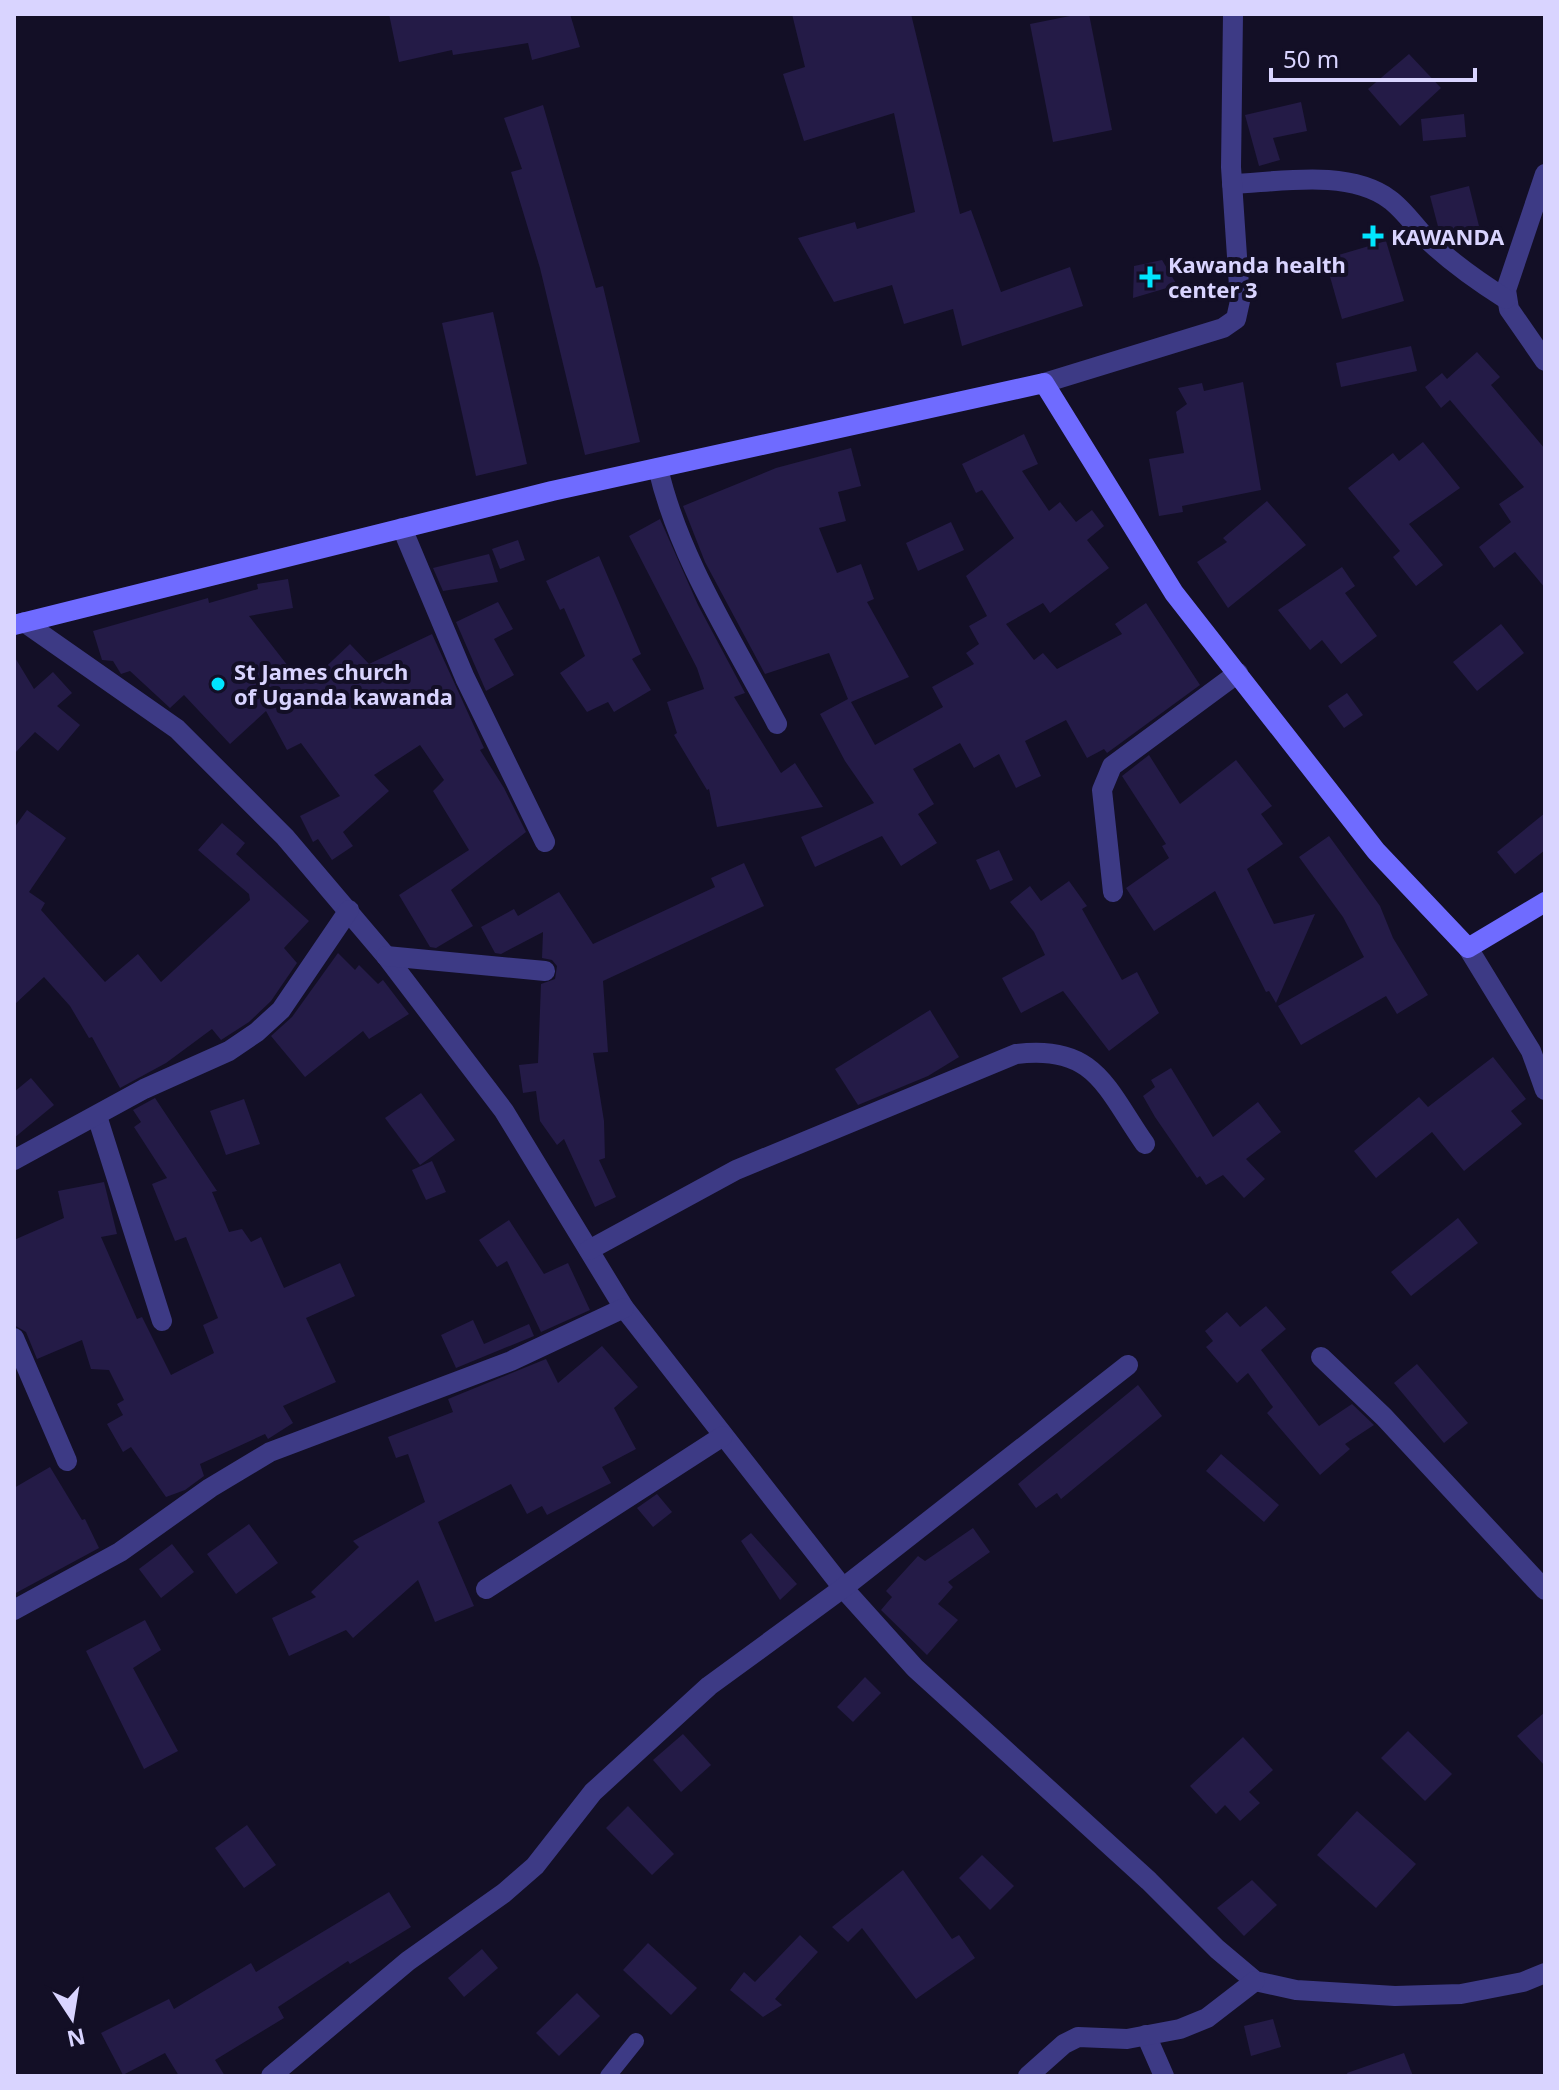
<svg xmlns="http://www.w3.org/2000/svg" width="1559" height="2090" font-family="'Noto Sans',sans-serif">
	<rect width="100%" height="100%" fill="#130f26"/>
	<g fill="#241b47">
		<polygon points="389,14 570,14 580,47 532,60 528,43 453,55 452,50 399,62"/>
		<polygon points="792,14 911,14 960,214 971,210 1001,292 1070,267 1083,306 962,346 953,309 904,324 892,285 834,302 798,238 855,222 857,229 915,212 894,113 804,141 783,74 805,67"/>
		<polygon points="1080,14 1089,14 1112,130 1053,142 1030,24"/>
		<polygon points="1409,54 1441,88 1400,126 1368,89"/>
		<polygon points="1301,102 1307,131 1273,138 1280,160 1259,166 1245,115"/>
		<polygon points="543,105 596,288 603,286 640,442 585,455 540,268 511,172 522,169 504,118"/>
		<polygon points="1464,114 1466,137 1423,141 1421,119"/>
		<polygon points="1469,186 1481,234 1450,242 1440,234 1430,196"/>
		<polygon points="1386,241 1404,301 1342,319 1325,259"/>
		<polygon points="1162,260 1177,285 1133,298 1134,266"/>
		<polygon points="493,312 527,464 476,476 442,323"/>
		<polygon points="1411,346 1417,371 1341,387 1336,363"/>
		<polygon points="1477,352 1500,377 1491,385 1545,449 1545,588 1515,552 1494,568 1479,547 1511,522 1499,504 1524,487 1450,400 1441,408 1425,387 1442,373 1447,379"/>
		<polygon points="1243,382 1261,490 1182,506 1183,512 1159,516 1149,459 1184,453 1176,412 1187,404 1178,388 1202,383 1204,391"/>
		<polygon points="1024,434 1038,464 1022,471 1049,511 1060,502 1076,522 1092,510 1104,526 1087,540 1109,568 1050,613 1043,603 1006,624 1034,660 1043,653 1057,669 1122,634 1115,624 1146,603 1200,685 1107,753 1104,749 1087,758 1066,720 1025,741 1041,776 1016,788 999,754 974,768 960,743 913,769 934,804 918,814 937,843 901,866 882,836 815,867 801,837 874,803 845,761 820,714 848,699 829,653 765,674 705,562 683,506 776,468 851,448 861,486 838,492 846,521 819,528 837,573 861,564 874,599 867,602 909,677 851,702 875,745 943,707 932,687 974,664 966,653 979,644 969,626 987,616 966,576 1014,538 982,490 976,493 962,464"/>
		<polygon points="1423,442 1460,488 1409,524 1443,565 1416,586 1393,557 1400,551 1348,488 1393,453 1399,461"/>
		<polygon points="1267,501 1306,545 1228,608 1197,562 1227,542 1223,538"/>
		<polygon points="660,519 698,605 745,693 734,697 781,773 795,763 823,807 717,827 709,789 707,790 674,735 677,733 667,702 704,689 697,668 629,536"/>
		<polygon points="951,522 964,550 918,571 906,543"/>
		<polygon points="518,540 525,560 500,569 492,549"/>
		<polygon points="489,554 498,582 443,591 433,568"/>
		<polygon points="599,556 641,654 632,659 651,690 614,712 608,702 587,712 560,673 585,656 564,608 560,610 546,581"/>
		<polygon points="1342,567 1355,586 1345,593 1377,636 1341,664 1322,640 1310,650 1278,610"/>
		<polygon points="288,579 293,608 249,616 295,675 311,666 316,676 350,644 369,664 432,634 484,748 480,750 504,788 526,832 451,890 473,926 436,948 430,947 399,895 469,850 433,791 444,780 420,745 374,775 389,791 343,832 353,846 332,860 318,839 313,842 300,816 340,796 301,743 287,750 266,711 230,744 184,695 170,708 130,671 121,674 113,661 102,660 93,631 208,598 209,603 258,589 257,584"/>
		<polygon points="498,602 513,629 494,639 514,675 486,691 456,622"/>
		<polygon points="1501,624 1524,653 1477,691 1453,662"/>
		<polygon points="14,656 34,689 53,672 72,693 57,706 80,725 58,751 35,732 14,754"/>
		<polygon points="1347,693 1363,715 1344,728 1328,706"/>
		<polygon points="1149,755 1180,804 1236,760 1272,806 1261,814 1283,844 1247,869 1274,924 1315,914 1276,1003 1269,991 1266,992 1215,891 1154,931 1126,888 1169,858 1162,846 1166,844 1122,776"/>
		<polygon points="27,810 66,838 29,892 45,903 41,910 105,982 138,954 161,982 250,900 249,894 198,850 222,823 245,843 236,854 309,921 284,948 297,963 271,1001 249,1022 221,1040 212,1029 166,1063 120,1088 92,1037 89,1038 70,1006 44,977 14,1005 14,828"/>
		<polygon points="1545,813 1545,850 1515,874 1497,852"/>
		<polygon points="1329,836 1380,906 1393,938 1428,995 1397,1014 1386,996 1301,1045 1278,1006 1364,957 1343,917 1299,857"/>
		<polygon points="999,850 1013,880 990,890 976,860"/>
		<polygon points="744,863 764,906 603,981 608,1052 593,1053 604,1121 605,1158 599,1160 616,1197 595,1207 564,1139 557,1145 540,1121 536,1091 523,1093 519,1065 538,1063 541,984 555,979 557,966 552,960 542,958 543,932 501,954 495,953 481,927 514,909 518,916 559,892 593,944 715,887 711,878"/>
		<polygon points="1069,881 1087,906 1082,909 1122,980 1137,972 1159,1013 1109,1051 1063,991 1021,1013 1002,978 1045,955 1034,932 1010,902 1030,886 1041,901"/>
		<polygon points="338,953 355,970 359,965 378,984 383,980 409,1014 369,1039 363,1031 305,1077 271,1036 292,1017"/>
		<polygon points="930,1010 959,1057 928,1076 858,1105 835,1069"/>
		<polygon points="1493,1057 1526,1099 1511,1111 1522,1124 1464,1171 1432,1132 1376,1178 1354,1151 1419,1097 1428,1107"/>
		<polygon points="1171,1068 1213,1137 1258,1102 1281,1132 1246,1159 1265,1179 1244,1198 1223,1175 1206,1185 1200,1176 1197,1178 1155,1117 1143,1096 1155,1087 1151,1080"/>
		<polygon points="31,1078 54,1105 14,1138 14,1092"/>
		<polygon points="421,1093 455,1140 420,1165 385,1118"/>
		<polygon points="155,1098 217,1191 212,1192 229,1232 242,1229 251,1242 261,1237 284,1288 340,1263 355,1296 306,1318 336,1382 283,1406 293,1423 268,1439 265,1434 200,1464 204,1476 185,1490 166,1497 131,1447 123,1452 107,1424 123,1415 117,1404 124,1400 109,1370 91,1369 82,1340 37,1359 26,1332 14,1325 14,1240 64,1218 58,1191 104,1182 117,1234 101,1237 137,1319 142,1317 171,1375 214,1353 203,1325 218,1318 186,1237 175,1241 152,1184 167,1178 134,1127 141,1122 133,1110"/>
		<polygon points="244,1099 260,1144 226,1155 210,1111"/>
		<polygon points="432,1161 446,1192 426,1200 412,1170"/>
		<polygon points="1458,1218 1478,1243 1411,1296 1391,1272"/>
		<polygon points="509,1220 544,1274 568,1263 590,1310 541,1332 507,1261 497,1267 479,1240"/>
		<polygon points="1266,1306 1286,1329 1261,1350 1319,1426 1352,1404 1374,1425 1345,1444 1350,1449 1320,1475 1267,1413 1273,1407 1248,1373 1237,1383 1206,1347 1213,1341 1205,1331 1227,1312 1240,1327"/>
		<polygon points="473,1320 484,1344 529,1324 534,1336 456,1368 441,1335"/>
		<polygon points="602,1346 638,1387 614,1408 636,1449 602,1467 611,1483 547,1515 542,1506 527,1514 511,1484 438,1522 474,1606 435,1622 418,1580 353,1638 346,1630 289,1656 272,1618 316,1597 311,1592 359,1547 353,1541 425,1502 408,1454 396,1458 388,1437 453,1412 448,1399 546,1359 558,1383"/>
		<polygon points="1417,1364 1468,1423 1444,1443 1394,1383"/>
		<polygon points="1138,1385 1162,1416 1061,1499 1057,1493 1036,1508 1018,1484"/>
		<polygon points="1221,1454 1279,1505 1264,1522 1206,1471"/>
		<polygon points="50,1467 82,1520 85,1519 99,1548 14,1594 14,1488"/>
		<polygon points="657,1494 672,1512 653,1527 637,1508"/>
		<polygon points="249,1524 278,1563 236,1594 207,1554"/>
		<polygon points="973,1528 990,1552 948,1582 953,1587 938,1604 958,1620 927,1655 881,1610 892,1597 886,1591 918,1556 925,1561"/>
		<polygon points="751,1533 797,1584 780,1600 741,1541"/>
		<polygon points="172,1544 194,1572 161,1598 139,1569"/>
		<polygon points="145,1620 161,1650 133,1668 178,1751 144,1769 86,1651"/>
		<polygon points="865,1677 881,1693 853,1722 837,1707"/>
		<polygon points="1545,1712 1545,1766 1517,1736"/>
		<polygon points="1408,1731 1452,1774 1425,1801 1381,1758"/>
		<polygon points="683,1734 711,1765 681,1792 653,1760"/>
		<polygon points="1243,1737 1273,1770 1249,1792 1260,1803 1240,1821 1225,1805 1216,1814 1190,1786"/>
		<polygon points="628,1806 674,1854 652,1875 606,1828"/>
		<polygon points="1357,1811 1416,1864 1376,1908 1317,1855"/>
		<polygon points="247,1825 276,1865 244,1888 215,1848"/>
		<polygon points="982,1855 1014,1886 990,1910 959,1878"/>
		<polygon points="903,1870 952,1939 959,1935 975,1958 916,1999 862,1928 848,1942 832,1927"/>
		<polygon points="1252,1880 1277,1905 1244,1936 1217,1908"/>
		<polygon points="389,1892 411,1927 350,1964 348,1961 278,2007 284,2018 215,2060 225,2076 179,2076 165,2053 123,2075 101,2033 169,1999 174,2009 251,1963 256,1972"/>
		<polygon points="800,1935 818,1952 775,1999 782,2005 763,2017 730,1990 744,1972 755,1982"/>
		<polygon points="648,1943 697,1988 671,2015 623,1970"/>
		<polygon points="482,1949 498,1968 464,1997 448,1978"/>
		<polygon points="577,1993 600,2016 559,2056 536,2033"/>
		<polygon points="1273,2019 1281,2047 1251,2056 1244,2026"/>
		<polygon points="1404,2053 1413,2076 1348,2076 1347,2073"/>
	</g>
	<g fill="none" stroke-linecap="round" stroke-linejoin="round">
		<polyline stroke="#3d3a85" stroke-width="16" points="608,2076 636,2041"/>
		<g stroke="#3d3a85" stroke-width="20">
			<polyline points="1545,174 1506,290 1509,309 1545,361"/>
			<path d="M1232,184c47,-2 116,-15 157,15 16,11 28,31 43,45 23,21 47,38 74,55"/>
			<polyline points="1044,383 1223,328 1236,319 1240,301 1231,167 1233,14"/>
			<path d="M658,468c21,91 76,174 119,256"/>
			<polyline points="402,528 465,678 545,842"/>
			<polyline points="24,622 177,729 285,837 386,956 504,1111 624,1308 843,1588 915,1668 1149,1881 1217,1949 1255,1981 1296,1990 1395,1996 1461,1994 1523,1982 1545,1973"/>
			<polyline points="1113,892 1102,790 1112,766 1238,673"/>
			<polyline points="1468,948 1531,1051 1545,1090"/>
			<polyline points="386,956 545,971"/>
			<polyline points="97,1116 162,1321"/>
			<polyline points="14,1160 144,1089 229,1051 257,1032 281,1010 349,910"/>
			<path d="M589,1250l147,-80 280,-116c79,-10 90,34 129,90"/>
			<polyline points="14,1338 67,1461"/>
			<polyline points="1321,1357 1384,1417 1545,1590"/>
			<polyline points="486,1589 723,1436"/>
			<polyline points="14,1610 120,1552 210,1488 270,1452 511,1361 624,1308"/>
			<polyline points="1146,2035 1164,2076"/>
			<polyline points="271,2076 408,1961 504,1893 535,1866 593,1792 709,1686 843,1588 1128,1365"/>
			<polyline points="1028,2076 1064,2044 1078,2037 1127,2039 1180,2029 1207,2018 1255,1981"/>
		</g>
		<polyline stroke="#6f6bff" stroke-width="20" points="14,625 552,491 1044,383 1174,593 1376,851 1468,948 1545,902"/>
	</g>
	<g fill="#00e5ff" stroke="#130f26" stroke-width="3">
		<path d="M1369 224h8v8h8v8h-8v8h-8v-8h-8v-8h8z"/>
		<path d="M1146 265h8v8h8v8h-8v8h-8v-8h-8v-8h8z"/>
		<circle cx="218" cy="684" r="8"/>
	</g>
	<g text-anchor="middle" dominant-baseline="central" stroke-width="8" stroke-linejoin="round" paint-order="stroke">
		<g font-size="22" font-weight="bold" fill="#d9d4ff" stroke="#130f26" text-anchor="start">
			<text x="1391" y="236">KAWANDA</text>
			<text x="1168" y="264">Kawanda health<tspan x="1168" dy="25">center 3</tspan></text>
			<text x="234" y="671">St James church<tspan x="234" dy="25">of Uganda kawanda</tspan></text>
		</g>
	</g>
	<rect width="1559" height="2090" fill="none" stroke="#d9d4ff" stroke-width="32"/>
	<g transform="translate(72 2018) rotate(168)" stroke="#130f26" stroke-width="6" paint-order="stroke">
	<path d="M0-6L14 30L0 20L-14 30Z" fill="#d9d4ff"/>
	<text y="-12" font-size="22" font-weight="bold" text-anchor="middle" fill="#d9d4ff">N</text>
	</g>
	<path d="M1271 68v12h204v-12" fill="none" stroke="#d9d4ff" stroke-width="4"/>
	<text x="1283" y="68" font-size="24" fill="#d9d4ff" stroke="#130f26" stroke-width="6" paint-order="stroke">50 m</text>
</svg>
